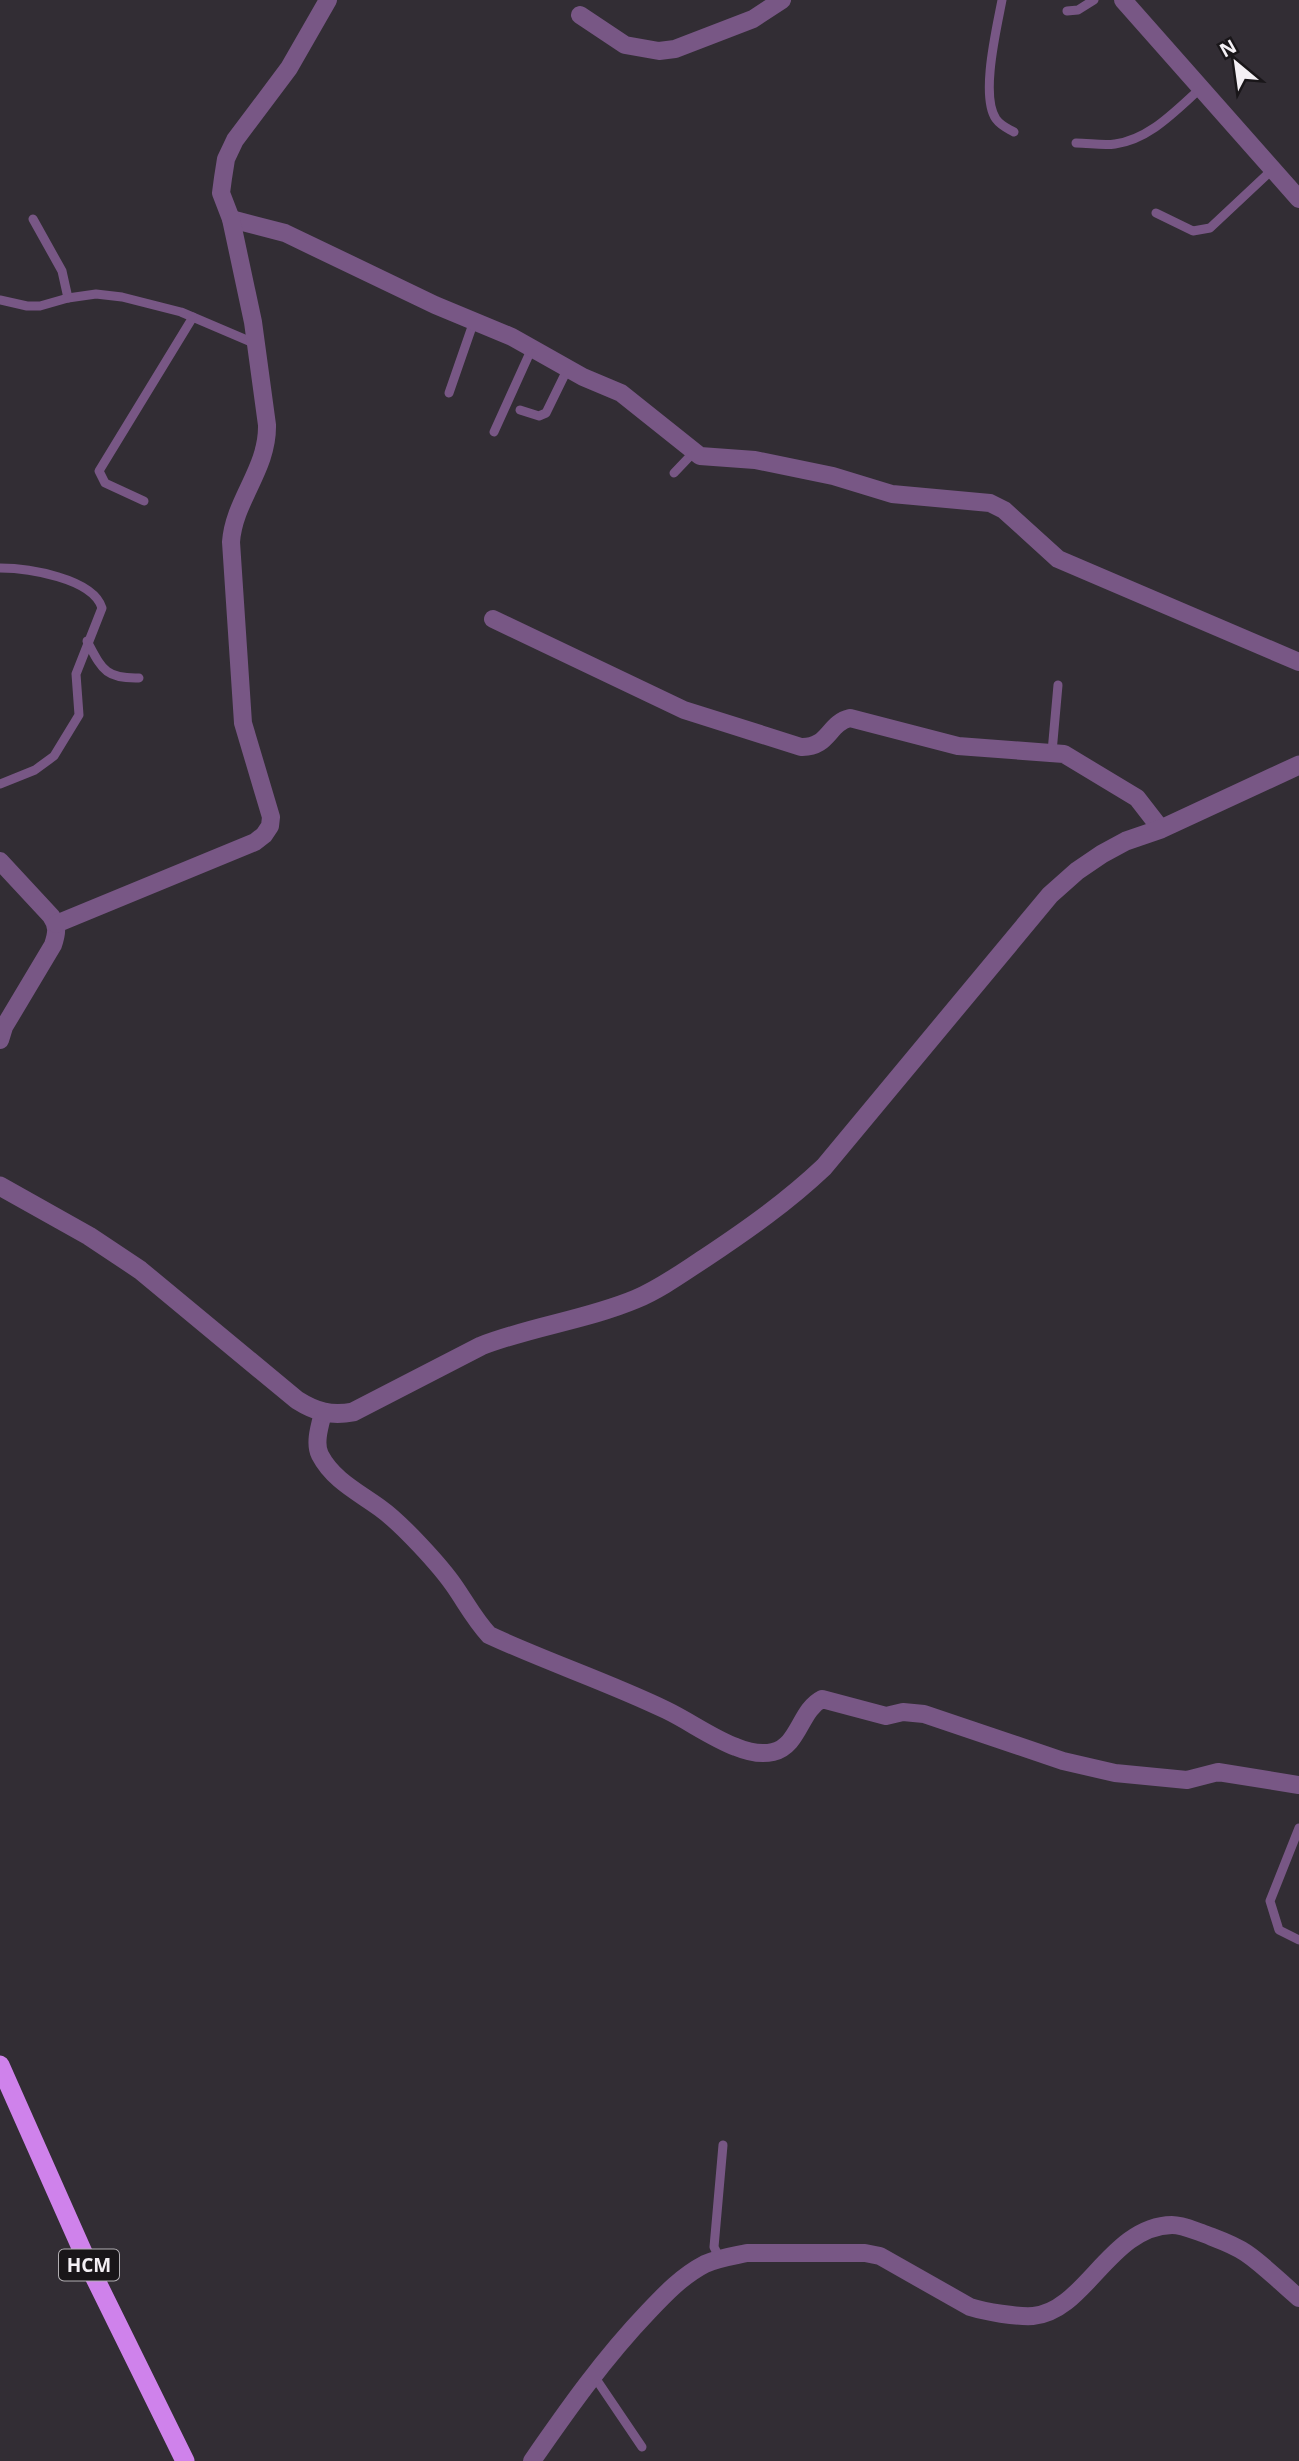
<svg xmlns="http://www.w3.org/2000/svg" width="1299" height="2461" font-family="'Open Sans',sans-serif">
	<rect width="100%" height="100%" fill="#322d34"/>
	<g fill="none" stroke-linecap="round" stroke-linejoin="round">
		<g stroke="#785785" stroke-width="9">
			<path d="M1002,0c-5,27 -22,96 -6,119 5,7 11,9 18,13"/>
			<polyline points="1067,11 1078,10 1094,0"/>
			<path d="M1076,143c13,0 27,3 39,1 35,-5 60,-33 86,-56"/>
			<polyline points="1156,213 1193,231 1210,228 1273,169"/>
			<polyline points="33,219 62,271 68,298"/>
			<polyline points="0,300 27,306 40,306 68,298 96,294 122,297 181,312 256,344"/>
			<polyline points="449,393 474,321"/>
			<polyline points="520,410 539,416 546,413 568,368"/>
			<polyline points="494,432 532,348"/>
			<polyline points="674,473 694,452"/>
			<polyline points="144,501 105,483 99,471 193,317"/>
			<path d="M0,568c27,0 93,10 102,40l-26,66 3,41 -25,41 -19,14 -35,14"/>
			<path d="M87,641c15,28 18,38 52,37"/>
			<polyline points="1052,752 1058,685"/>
			<polyline points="1299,1828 1270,1901 1279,1930 1299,1940"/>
			<polyline points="720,2259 714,2247 723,2145"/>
			<polyline points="594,2376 642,2447"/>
		</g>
		<g stroke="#785785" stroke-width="18">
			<polyline points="1123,0 1299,199"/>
			<polyline points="580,15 625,45 659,51 675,49 753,19 782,0"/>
			<polyline points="231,219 285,233 435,305 512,337 583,377 621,393 700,456 755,460 833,476 892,494 990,503 1004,510 1058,559 1299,662"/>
			<path d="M493,619l191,91 117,37c28,1 27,-24 49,-29l108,28 106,8 73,44 24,31"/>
			<path d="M0,861l51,55c7,10 6,17 2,29l-49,82 -4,13"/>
			<path d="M56,924l199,-82 9,-7 6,-9 1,-9 -28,-94 -12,-181c3,-42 37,-73 36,-117l-14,-103 -22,-103 -10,-26 2,-15 3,-19 9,-19 54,-72 39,-68"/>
			<path d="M323,1413c-3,12 -9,30 -3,42 13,25 38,37 60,53 21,15 60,57 75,79 11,16 20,33 34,48 58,27 119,47 177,75 23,11 46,28 70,37 12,5 24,8 37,5 26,-6 27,-42 49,-53l64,17 17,-4 21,2 139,47 52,12 72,7 31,-8 81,13"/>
			<path d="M532,2461c36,-52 72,-103 116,-149 17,-18 34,-36 57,-48 13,-6 28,-8 42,-11h118l15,3 90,51c16,5 46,10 63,9 52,-4 77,-90 139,-91 10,0 21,5 30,8 15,6 31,11 44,20 19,13 35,30 53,45"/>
		</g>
		<path stroke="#785785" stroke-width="19" d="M0,1186l89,50 51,34 157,130c19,12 34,16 56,12l128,-66c51,-20 105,-26 155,-47 24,-10 46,-26 69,-41 42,-28 82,-56 119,-91l226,-272 27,-24 25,-17 24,-13 35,-12 138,-64"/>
		<polyline stroke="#cf82eb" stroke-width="19" points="0,2065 90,2268 185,2461"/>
	</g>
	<g text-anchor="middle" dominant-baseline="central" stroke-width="7" stroke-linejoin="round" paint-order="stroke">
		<rect fill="#191619" stroke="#b2afb3" stroke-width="2" x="59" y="2249.5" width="60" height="31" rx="5"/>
		<g font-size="19" font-weight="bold" fill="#f4f0f5">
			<text x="89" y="2265">HCM</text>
		</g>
	</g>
	<g transform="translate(1236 63) rotate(331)" stroke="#191619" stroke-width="5" paint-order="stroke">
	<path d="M0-5L12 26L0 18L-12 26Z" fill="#f4f0f5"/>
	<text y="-10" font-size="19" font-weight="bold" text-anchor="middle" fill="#f4f0f5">N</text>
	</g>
</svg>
